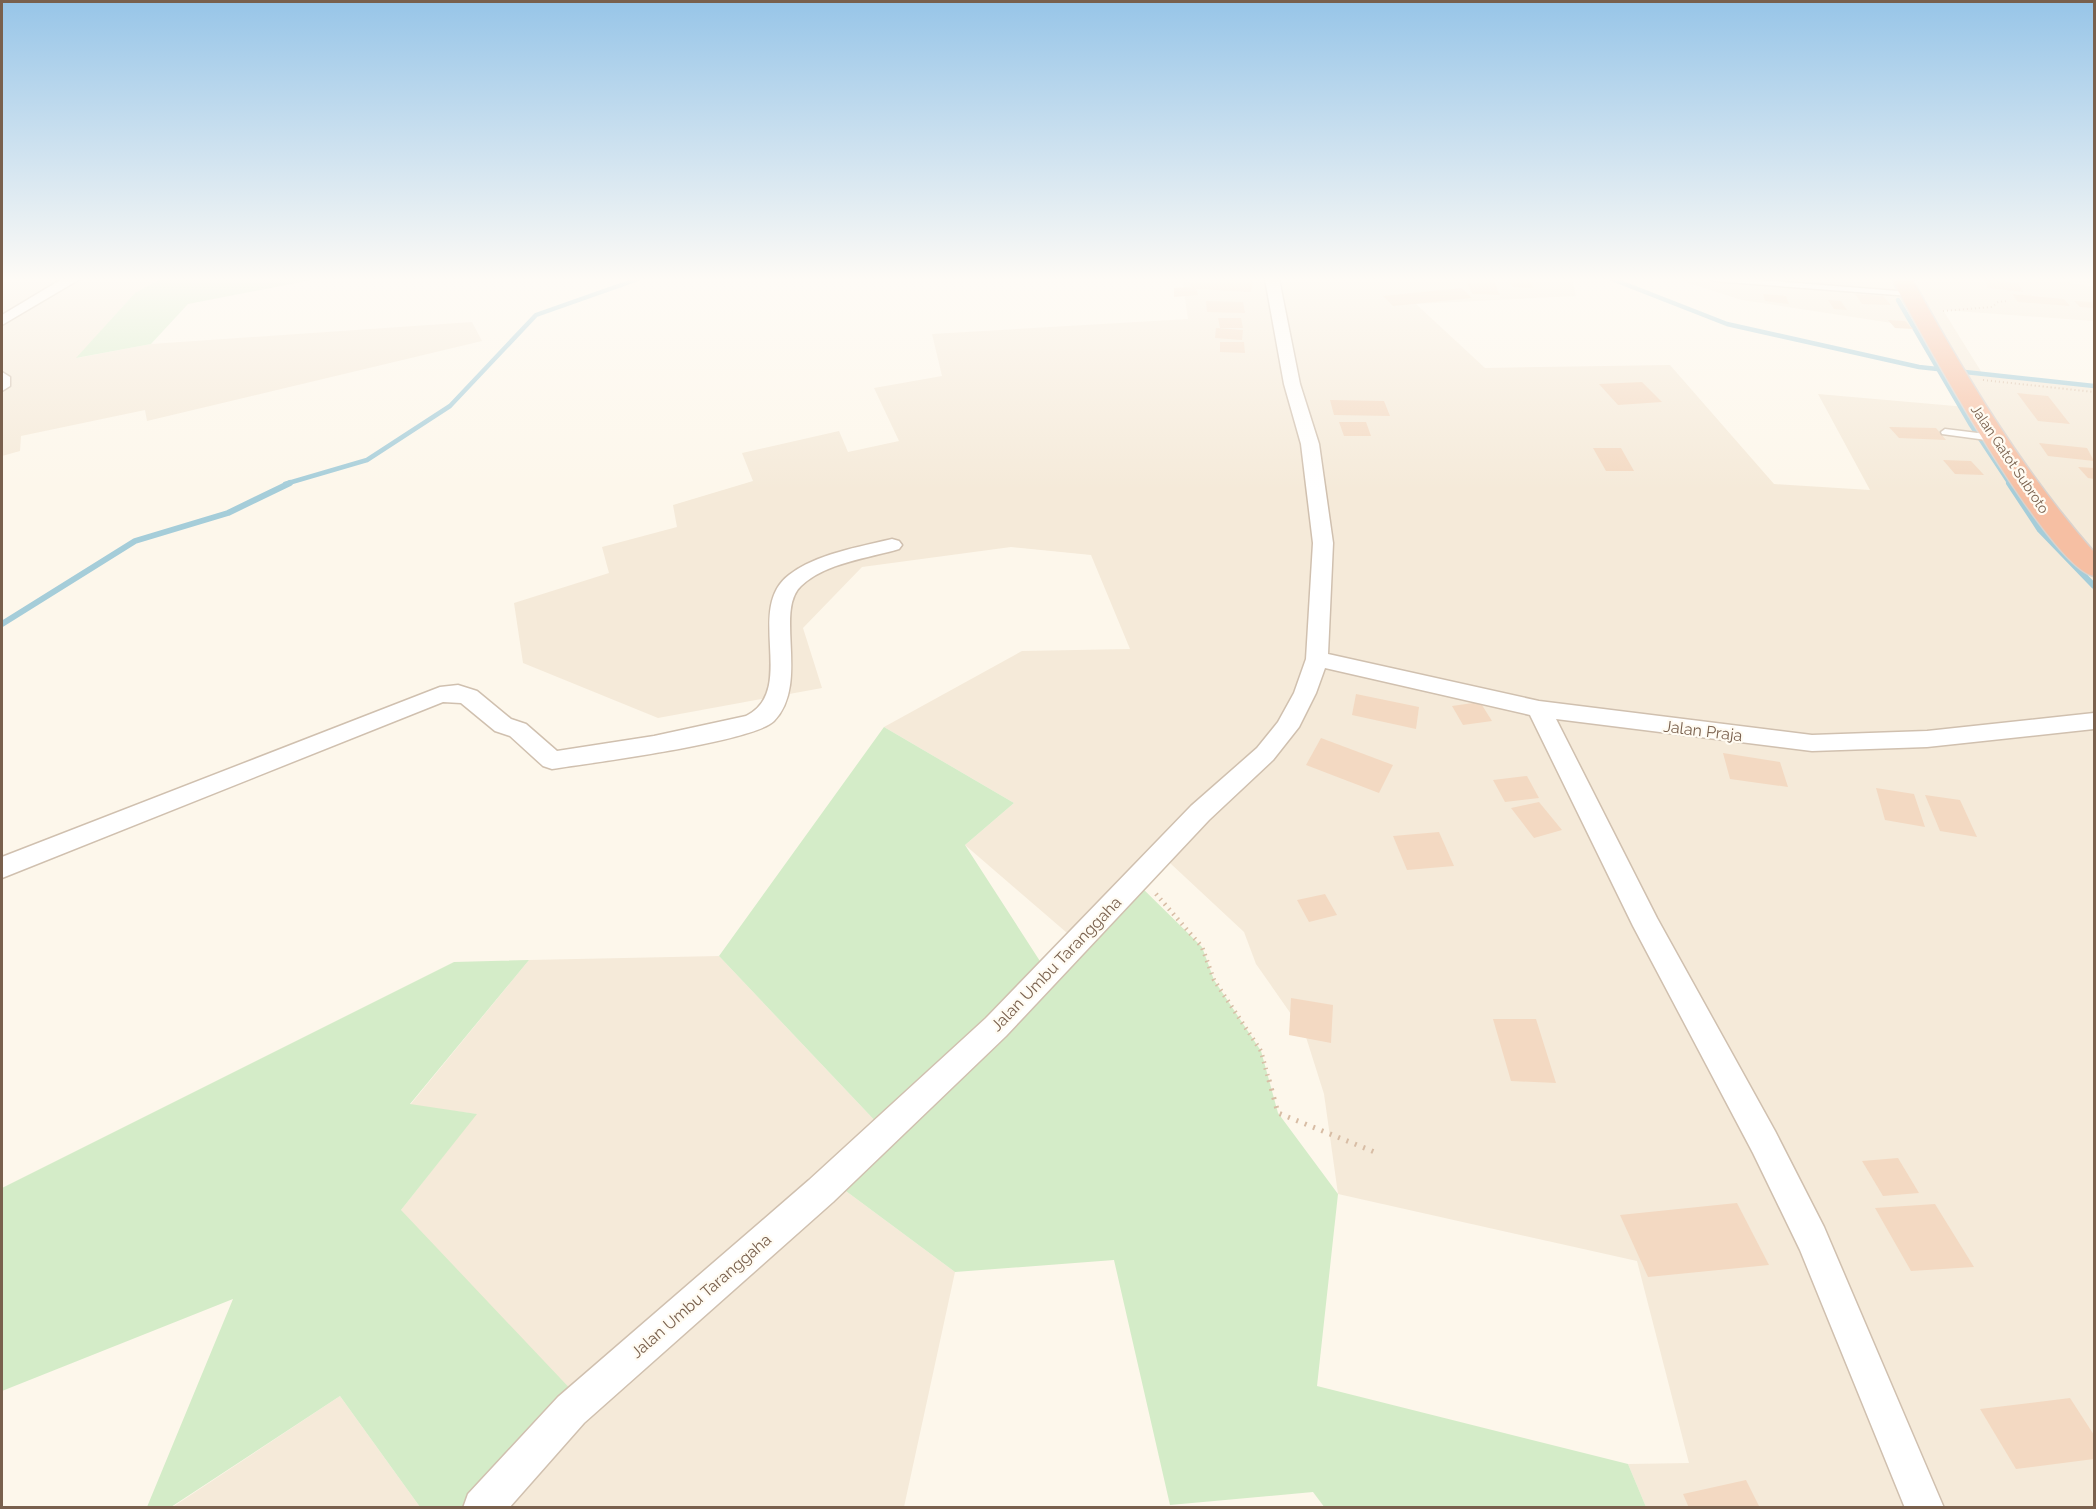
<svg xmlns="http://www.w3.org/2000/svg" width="2096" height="1509" font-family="Raleway,sans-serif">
	<rect width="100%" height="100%" fill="#fdf7eb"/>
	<g fill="#f5ead9">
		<polygon points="2,279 160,279 135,293 77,358 151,344 472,322 482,341 147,421 145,410 21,436 20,451 2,456"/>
		<polygon points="1182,279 1572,279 1576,296 1416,304 1485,368 1670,365 1774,484 1870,490 1818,394 1978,408 1931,329 1742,300 1676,279 2050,279 2094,287 2094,321 1943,310 1982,373 2094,386 2094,1507 1646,1507 1628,1464 1689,1463 1637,1261 1338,1194 1324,1094 1305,1034 1256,964 1244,932 1170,863 1088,951 965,845 1014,803 884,727 1022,651 1130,649 1091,555 1011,547 862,567 803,628 822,688 658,718 523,663 514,603 609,573 602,547 677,527 673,505 753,481 742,453 839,431 848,452 899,441 874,388 942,376 932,334 1188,319"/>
		<polygon points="719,956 880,1126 827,1177 955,1272 904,1507 472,1507 401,1210 476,1114 410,1105 529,960"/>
		<polygon points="340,1396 420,1507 171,1508"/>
	</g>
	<g fill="#d4ecc8">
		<polygon points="160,279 317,279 188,304 151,344 76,358 135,293"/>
		<polygon points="884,727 1014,803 965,845 1047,972 1134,880 1202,947 1214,980 1261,1051 1278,1113 1338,1194 1317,1386 1628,1464 1646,1507 1325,1508 1313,1492 1170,1505 1114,1260 955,1272 827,1177 880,1126 719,956"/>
		<polygon points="529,960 410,1104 477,1114 401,1210 578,1397 472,1507 420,1507 340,1396 171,1507 147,1507 233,1299 2,1391 2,1188 454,962"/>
	</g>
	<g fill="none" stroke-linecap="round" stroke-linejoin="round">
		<g stroke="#a5cdd9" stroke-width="4.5">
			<polyline points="1612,279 1727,324 1919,367 2094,386"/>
			<polyline points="1898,300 1971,425 2010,484"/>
			<polyline points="285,484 367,460 450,406 536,315 638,279"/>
		</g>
		<g stroke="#a5cdd9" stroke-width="6">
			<polyline points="2009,483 2040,530 2094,586"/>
			<polyline points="2,624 135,541 228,513 290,483"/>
		</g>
	</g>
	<g fill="#f3d9c2">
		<polygon points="1190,279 1253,279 1251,292 1196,289 1198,295 1174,297 1174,288 1191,287"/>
		<polygon points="1466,279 1493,279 1500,295 1472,294"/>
		<polygon points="1508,279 1529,279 1533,288 1512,287"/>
		<polygon points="1984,279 2018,283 2023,292 1988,288"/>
		<polygon points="1462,288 1472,298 1393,306 1383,296"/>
		<polygon points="1763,294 1786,296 1789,304 1765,301"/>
		<polygon points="1855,294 1883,296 1891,305 1862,304"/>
		<polygon points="2012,294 2064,299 2070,306 2018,302"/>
		<polygon points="1828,300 1841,301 1847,310 1834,309"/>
		<polygon points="1206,301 1243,302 1245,313 1207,312"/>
		<polygon points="2074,301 2092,302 2094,308 2080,307"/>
		<polygon points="1218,318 1241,318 1243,328 1220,328"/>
		<polygon points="1888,320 1905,321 1913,329 1895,328"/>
		<polygon points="1216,328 1243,330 1242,340 1215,338"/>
		<polygon points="1220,342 1244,342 1245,353 1220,352"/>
		<polygon points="1642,382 1662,402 1618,405 1599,384"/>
		<polygon points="2017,393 2048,396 2070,424 2038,421"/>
		<polygon points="1330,400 1384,401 1390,416 1334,415"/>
		<polygon points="1339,422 1366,422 1371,436 1344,436"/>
		<polygon points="1889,427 1936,428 1946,440 1899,438"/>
		<polygon points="2039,443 2087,448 2094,461 2048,456"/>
		<polygon points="1593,448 1621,448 1634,471 1606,471"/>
		<polygon points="1943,460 1971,461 1984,475 1955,474"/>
		<polygon points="2078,467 2094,468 2094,479 2088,478"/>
		<polygon points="1356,694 1419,707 1416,729 1352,715"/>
		<polygon points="1480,702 1492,721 1463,725 1452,706"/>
		<polygon points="1321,738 1393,765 1379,793 1306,765"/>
		<polygon points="1723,753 1780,762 1788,787 1730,779"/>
		<polygon points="1527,776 1539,798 1505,802 1493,780"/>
		<polygon points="1876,788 1914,794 1925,827 1885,820"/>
		<polygon points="1925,795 1960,800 1977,837 1940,831"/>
		<polygon points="1539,802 1562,830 1534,838 1511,808"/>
		<polygon points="1439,832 1454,866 1407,870 1393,836"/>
		<polygon points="1325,894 1337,915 1309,922 1297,900"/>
		<polygon points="1291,998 1333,1005 1331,1043 1289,1035"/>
		<polygon points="1493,1019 1536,1019 1556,1083 1511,1081"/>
		<polygon points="1898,1158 1919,1193 1883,1196 1862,1161"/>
		<polygon points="1737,1203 1769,1265 1648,1277 1620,1215"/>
		<polygon points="1935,1204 1974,1267 1911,1271 1875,1208"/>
		<polygon points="2070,1398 2094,1435 2094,1459 2016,1469 1980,1409"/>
		<polygon points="1746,1480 1760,1508 1689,1508 1683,1494"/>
	</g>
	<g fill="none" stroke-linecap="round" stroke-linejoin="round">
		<g stroke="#d0c0af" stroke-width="3">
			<g id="lane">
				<polygon points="1710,279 1745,279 1910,292 1914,294 1910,296 1714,281"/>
				<polygon points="1945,429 1994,435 1998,438 1994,441 1942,434 1941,432"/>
			</g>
		</g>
		<g stroke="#d0c0af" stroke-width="3">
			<g id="street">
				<polygon points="62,279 80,279 2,325 2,315"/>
				<polygon points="1265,279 1279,279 1300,384 1319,444 1333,543 1328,654 1539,701 1812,735 1927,731 2094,713 2094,729 1927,747 1812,751 1556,719 1657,918 1775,1131 1824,1227 1944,1508 1905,1508 1800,1250 1753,1153 1633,926 1530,715 1325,668 1316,693 1299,727 1273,760 1209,820 1006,1036 833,1202 584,1423 509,1508 463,1508 468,1494 558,1397 809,1180 986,1018 1191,806 1257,748 1278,722 1294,693 1306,659 1313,543 1301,444 1284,384"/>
				<polygon points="2,372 10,377 10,386 2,391"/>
				<path d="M892,539l7,2 3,4 -3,4c-30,9 -74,14 -98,37 -27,25 9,98 -27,135 -21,21 -184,42 -222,48l-9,-3 -33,-30 -15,-5 -34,-28 -18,-1 -441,176v-21l438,-170 18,-2 19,6 34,28 15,5 31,27 97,-15 92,-20c52,-26 -2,-107 43,-141 27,-21 70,-28 103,-36z"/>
			</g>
		</g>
		<g stroke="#d9d2cd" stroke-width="3">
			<path id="highway" d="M1892,279h20c53,96 109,190 182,273v24c-46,-9 -176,-247 -202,-297z"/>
		</g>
		<g stroke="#d8bda5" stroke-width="2" stroke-dasharray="1 3" stroke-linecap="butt">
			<polyline points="1943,311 1992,307 1998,302 2008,301"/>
			<polyline points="1983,380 2094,392"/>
		</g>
		<polyline stroke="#d8bda5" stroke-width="4.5" stroke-dasharray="1.5 5" stroke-linecap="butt" points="1156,894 1202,947 1214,980 1261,1051 1269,1081"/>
		<polyline stroke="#d8bda5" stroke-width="5" stroke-dasharray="2 7" stroke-linecap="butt" points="1269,1080 1278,1113 1377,1153"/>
		<use href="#lane" fill="#fff" fill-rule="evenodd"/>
		<use href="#street" fill="#fff" fill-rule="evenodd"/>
		<use href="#highway" fill="#f6bfa3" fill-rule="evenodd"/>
	</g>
	<linearGradient id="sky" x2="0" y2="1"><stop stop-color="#97c5e8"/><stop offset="0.57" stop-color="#fefbf6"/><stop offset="1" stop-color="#fefbf6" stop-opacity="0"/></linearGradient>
	<rect width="2096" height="490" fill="url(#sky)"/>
	<g text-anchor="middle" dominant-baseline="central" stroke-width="4.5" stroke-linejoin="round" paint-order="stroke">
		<g font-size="14" fill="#79604d" stroke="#fffbf2">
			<text transform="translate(2010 459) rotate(56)">Jalan Gatot Subroto</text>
		</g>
		<g font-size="16" fill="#79604d" stroke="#fffbf2">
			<text transform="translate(1703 731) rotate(7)">Jalan Praja</text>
			<text transform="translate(1056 964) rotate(-46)">Jalan Umbu Taranggaha</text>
			<text transform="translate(701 1296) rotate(-41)">Jalan Umbu Taranggaha</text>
		</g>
	</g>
	<rect width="2096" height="1509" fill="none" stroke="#79604d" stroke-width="6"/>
</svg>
